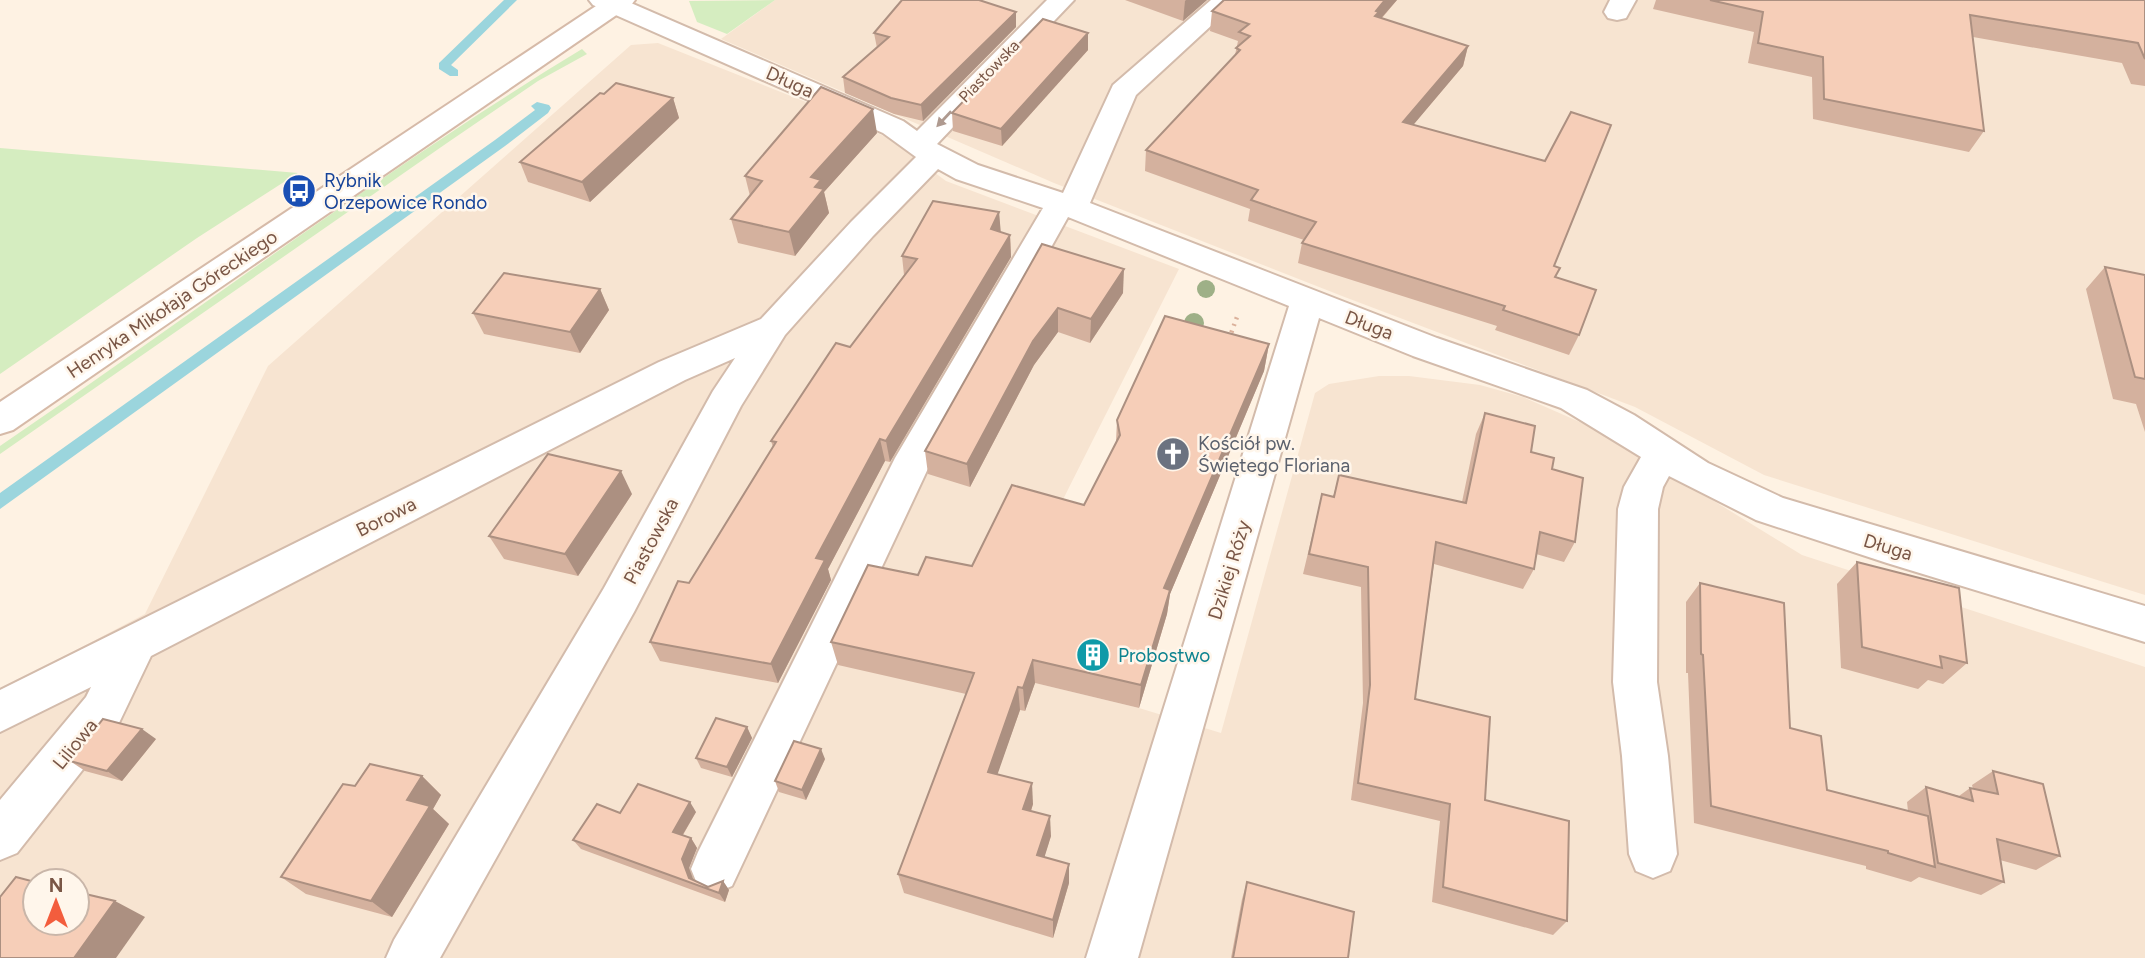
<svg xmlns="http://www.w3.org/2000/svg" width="2145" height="958" font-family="Figtree,sans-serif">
	<rect width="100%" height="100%" fill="#fef2e3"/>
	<g fill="#f7e4d1" fill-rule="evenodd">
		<polygon points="775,0 2017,0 2145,27 2145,595 1764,475 1635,407 1342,296 1054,183 721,39"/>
		<path d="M658,43l178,71 52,24 58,43 233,88 -147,292 -9,119 116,28 82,25 94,-340 14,-9 50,-8h30l71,9 43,12 75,33 204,125 343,112v291h-2145v-268l145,-76 123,-248 363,-321zM35,881h42v42h-42z"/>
	</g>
	<g fill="#d5edc0">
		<polygon points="775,0 727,34 697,22 689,1"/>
		<path d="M582,49l5,5 -49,27 -91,62 -447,311v-8c194,-132 381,-275 582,-397z"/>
		<polygon points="0,148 298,173 197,238 0,374"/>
	</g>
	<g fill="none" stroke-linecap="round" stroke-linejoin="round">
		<g fill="#9bd5dd" fill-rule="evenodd">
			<polygon points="504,0 517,0 451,65 458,70 458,76 450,76 439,69 439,63"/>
			<polygon points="537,102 549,105 551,108 548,113 505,146 0,509 0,493 495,140 535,110 531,106"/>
		</g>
		<g stroke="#d3bbab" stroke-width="4">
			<g id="street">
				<polygon points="589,0 624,0 903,121 917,131 1047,0 1074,0 937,144 978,165 1063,193 1113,85 1211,0 1239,0 1136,95 1090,203 1437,338 1587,390 1634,415 1708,463 1783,498 2145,606 2145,642 1887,563 1756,520 1669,476 1663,487 1658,509 1657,682 1668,756 1677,854 1670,871 1653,878 1636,871 1629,854 1622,756 1613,682 1618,509 1624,487 1641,457 1561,408 1413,356 1319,318 1138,958 1086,958 1289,306 1068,217 932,460 732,886 715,893 698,886 691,869 698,852 895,458 1043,208 956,179 938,169 873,236 785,335 741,406 634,612 440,958 386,958 394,940 604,588 713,391 735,358 685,380 151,656 118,725 17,853 0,860 0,800 86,697 91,687 0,732 0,690 659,362 761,319 851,222 916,157 883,133 593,5"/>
				<polygon points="1610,0 1636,0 1626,18 1617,20 1608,18 1604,12"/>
			</g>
		</g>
		<g stroke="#d6baa8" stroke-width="4">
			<polygon id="secondary" points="605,0 635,0 631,5 13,430 0,434 0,402"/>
		</g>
		<polyline stroke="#dbb19b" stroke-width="4.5" stroke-dasharray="2 5" stroke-linecap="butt" points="1229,339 1237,317"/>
		<use href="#street" fill="#fff" fill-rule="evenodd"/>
		<use href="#secondary" fill="#fff" fill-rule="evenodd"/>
	</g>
	<g fill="#9eb087">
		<circle cx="1206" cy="289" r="9"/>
		<circle cx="1194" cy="323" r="10"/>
	</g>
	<g fill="#d4b19e">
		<polygon points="1125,0 1207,0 1183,21"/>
		<polygon points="1224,0 1397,0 1382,18 1468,46 1463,66 1413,125 1554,266 1556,277 1579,335 1569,355 1495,330 1497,326 1298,263 1302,243 1304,240 1248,221 1250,209 1145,171 1146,150 1235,55 1238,41 1210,31 1212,11"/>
		<polygon points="1656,0 2145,0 2145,86 2131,84 2122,63 1973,37 1984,131 1969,152 1813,119 1812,77 1748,63 1754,32 1653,9"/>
		<polygon points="1016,12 1016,27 923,121 894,114 845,93 843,77 877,48 874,33"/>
		<polygon points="1088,33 1088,50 1002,146 953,131 952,113"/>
		<polygon points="604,94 673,98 679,118 590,202 528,182 520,162"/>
		<polygon points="877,133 824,192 829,213 795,256 738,243 731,219 750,196 745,176"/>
		<polygon points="999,212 1000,232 1010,235 1011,257 890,462 885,461 828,569 831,580 778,683 660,661 650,642 689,583 773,447 771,441 850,347 904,275 902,256"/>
		<polygon points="1042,244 1123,293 1090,343 1058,332 1034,365 970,487 928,474 925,451"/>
		<polygon points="2105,267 2145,275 2145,432 2136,404 2113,399 2086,289"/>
		<polygon points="600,289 609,310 580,353 484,334 473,313"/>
		<polygon points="1269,344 1264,371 1170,594 1167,614 1139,708 1035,683 1025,711 1020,710 997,774 1033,804 1031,811 1051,836 1044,857 1069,864 1069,883 1053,938 904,893 898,874 966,694 838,665 831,642 918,575 972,566 1084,505 1116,442 1117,420"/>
		<polygon points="1485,413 1552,469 1575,542 1564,562 1536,554 1534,569 1523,589 1434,564 1415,699 1567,921 1553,935 1432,902 1440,821 1351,800 1363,703 1361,587 1303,574 1322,494 1333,497 1339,475 1462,502 1476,434"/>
		<polygon points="632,494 578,576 504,559 489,536"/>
		<polygon points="1857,562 1967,663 1943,684 1928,680 1918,689 1841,668 1837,584"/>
		<polygon points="1700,583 1790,728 1827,790 1908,811 1907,802 1926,787 1959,796 1970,788 1973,789 1972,785 1993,771 2060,856 2036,870 2000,860 2004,882 1981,895 1919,877 1911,882 1866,869 1866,866 1694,823 1688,673 1686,673 1686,602"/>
		<polygon points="747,727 752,738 732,777 701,768 696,758"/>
		<polygon points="156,739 122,781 85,771 70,761"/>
		<polygon points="825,759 806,800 779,792 775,781"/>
		<polygon points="422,776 441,795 433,809 449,824 392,917 306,894 281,877 355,786"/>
		<polygon points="696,812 683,835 691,838 697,848 689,868 693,880 708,887 723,881 729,890 725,902 581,849 573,840 620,813"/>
		<polygon points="1247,882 1348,958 1231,958 1242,899"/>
	</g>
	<g fill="#ac9081">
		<polygon points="1186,0 1207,0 1183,21 1185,1"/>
		<polygon points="1385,0 1397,0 1376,24 1376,11"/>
		<polygon points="1016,12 1016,27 923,121 921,105"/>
		<polygon points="1088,33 1088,50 1002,146 1001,129"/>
		<polygon points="1468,46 1463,66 1398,143 1403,122"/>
		<polygon points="673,98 679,118 590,202 582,182"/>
		<polygon points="873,109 877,133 824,192 829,213 795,256 789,232 811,177"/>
		<polygon points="999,212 1001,234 991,229"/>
		<polygon points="1010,235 1011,257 890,462 886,441"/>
		<polygon points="1124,269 1123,293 1090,343 1091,319"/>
		<polygon points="600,289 609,310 580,353 570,332"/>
		<polygon points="1058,308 1058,332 1034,365 970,487 967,464 1033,341"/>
		<polygon points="1269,344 1264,371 1170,594 1167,614 1139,708 1141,685 1164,588"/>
		<polygon points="880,439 885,461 828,569 831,580 778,683 771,664 816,558"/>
		<polygon points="621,471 632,494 578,576 565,554"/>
		<polygon points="1033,660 1035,683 1025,711 1023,688"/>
		<polygon points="1018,687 1020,710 991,793 988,772"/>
		<polygon points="747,727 752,738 732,777 727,767"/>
		<polygon points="142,729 156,739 122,781 107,771"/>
		<polygon points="821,749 825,759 806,800 802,790"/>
		<polygon points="422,776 441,795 433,809 449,824 392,917 371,901 407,800"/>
		<polygon points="1032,783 1033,804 1025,830 1023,809"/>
		<polygon points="690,802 696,812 679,841 673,832"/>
		<polygon points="1050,816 1051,836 1039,875 1037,855"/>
		<polygon points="691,838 697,848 689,868 695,884 689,878 682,859"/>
		<polygon points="1069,864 1069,883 1053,938 1053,920"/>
		<polygon points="723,881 729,890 725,902 719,893"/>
		<polygon points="115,901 145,917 116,958 74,958"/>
	</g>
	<g fill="#f6ceb8" stroke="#ac9081" stroke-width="2">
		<polygon points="902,0 979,0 1016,12 921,105 891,98 843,77 889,37 874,33"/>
		<polygon points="1224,0 1385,0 1376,11 1379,12 1375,16 1468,46 1403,122 1545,161 1571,112 1611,125 1554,266 1560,268 1555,277 1596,290 1579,335 1503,310 1505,306 1302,243 1316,222 1251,200 1258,190 1146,150 1240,50 1236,48 1250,36 1239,32 1249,24 1212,11"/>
		<polygon points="1710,0 2145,0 2145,59 2138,43 1970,15 1984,131 1824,99 1823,57 1758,43 1763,12"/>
		<polygon points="1043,19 1088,33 1001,129 952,113"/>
		<polygon points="616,83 673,98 582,182 520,162 600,93 604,94"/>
		<polygon points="821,87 873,109 811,177 821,180 815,187 824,189 789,232 731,219 762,181 745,176"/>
		<polygon points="933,201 999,212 991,229 1010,235 886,441 880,439 816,558 825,560 771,664 650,642 678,581 689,583 776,442 771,441 836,343 850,347 917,259 902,256"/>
		<polygon points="1042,244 1124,269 1091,319 1058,308 1033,341 967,464 925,451"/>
		<polygon points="2105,267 2145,275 2145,379 2135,377"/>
		<polygon points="504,273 600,289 570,332 473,313"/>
		<polygon points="1165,316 1269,344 1164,588 1170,590 1141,685 1033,660 1023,688 1018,687 988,772 1032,783 1023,809 1050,816 1037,855 1069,864 1053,920 898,874 974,673 831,642 868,565 918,575 926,557 972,566 1012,485 1084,505 1120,435 1117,420"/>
		<polygon points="1485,413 1535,426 1531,452 1554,458 1552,469 1583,478 1575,542 1540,532 1534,569 1436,542 1415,699 1490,717 1485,800 1569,821 1567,921 1443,887 1450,804 1358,783 1370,685 1368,567 1309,554 1322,494 1334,497 1339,475 1466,503"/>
		<polygon points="548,454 621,471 565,554 489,536"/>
		<polygon points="1857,562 1959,588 1967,663 1940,656 1942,668 1862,647"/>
		<polygon points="1700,583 1784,603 1790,728 1821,736 1827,790 1928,816 1935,867 1888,853 1888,851 1711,806 1703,655 1701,654"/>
		<polygon points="716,718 747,727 727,767 696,758"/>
		<polygon points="103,719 142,729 107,771 70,761"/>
		<polygon points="794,741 821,749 802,790 775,781"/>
		<polygon points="370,764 422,776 407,800 430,806 371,901 281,877 343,784 355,786"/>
		<polygon points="1993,771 2043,784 2060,856 1997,839 2004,882 1938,863 1926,787 1973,801 1970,788 1998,794"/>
		<polygon points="638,784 690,802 673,832 691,838 682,859 689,878 708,887 723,881 719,893 573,840 597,804 620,813"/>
		<polygon points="16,877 35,882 35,923 77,923 77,892 115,901 74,958 0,958 0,897"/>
		<polygon points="1247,882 1354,912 1348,958 1233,958"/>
	</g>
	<defs><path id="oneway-solid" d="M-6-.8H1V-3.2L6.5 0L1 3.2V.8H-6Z" transform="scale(1.75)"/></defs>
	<use fill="#af9a90" href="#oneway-solid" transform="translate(944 119) rotate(133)"/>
	<defs>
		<g id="bus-disc" transform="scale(1.75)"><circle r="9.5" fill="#1a4fb4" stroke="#fff6eb"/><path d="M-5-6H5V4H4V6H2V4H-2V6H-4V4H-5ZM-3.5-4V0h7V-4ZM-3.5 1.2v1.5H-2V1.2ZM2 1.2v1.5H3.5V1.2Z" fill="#fff"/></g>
		<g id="church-disc" transform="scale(1.75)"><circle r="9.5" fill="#6b7280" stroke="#fff6eb"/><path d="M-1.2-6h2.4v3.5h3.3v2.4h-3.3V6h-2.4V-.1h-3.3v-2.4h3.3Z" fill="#fff"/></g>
		<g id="building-disc" transform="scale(1.75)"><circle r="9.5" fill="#0f9aa8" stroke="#fff6eb"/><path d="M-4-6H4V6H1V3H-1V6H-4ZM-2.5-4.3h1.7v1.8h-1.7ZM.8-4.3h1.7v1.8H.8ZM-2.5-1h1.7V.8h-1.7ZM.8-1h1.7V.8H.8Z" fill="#fff"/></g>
	</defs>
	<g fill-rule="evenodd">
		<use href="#bus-disc" x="299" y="191"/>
		<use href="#church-disc" x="1173" y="454"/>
		<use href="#building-disc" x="1093" y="655"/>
	</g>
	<g text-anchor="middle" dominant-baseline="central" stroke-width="5" stroke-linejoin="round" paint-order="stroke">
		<g font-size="16" fill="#795646" stroke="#fff6eb">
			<text transform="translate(989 71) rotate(-46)">Piastowska</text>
		</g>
		<g font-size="19" fill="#795646" stroke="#fff6eb">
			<text transform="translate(790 82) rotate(24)">Długa</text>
			<text transform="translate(172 304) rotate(-34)">Henryka Mikołaja Góreckiego</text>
			<text transform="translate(1369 325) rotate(21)">Długa</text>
			<text transform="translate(386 517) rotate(-27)">Borowa</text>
			<text transform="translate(651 541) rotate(-62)">Piastowska</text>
			<text transform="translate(1888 547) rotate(17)">Długa</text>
			<text transform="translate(1229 570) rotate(-73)">Dzikiej Róży</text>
			<text transform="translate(75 744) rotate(-51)">Liliowa</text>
		</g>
		<g font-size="19" fill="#164399" stroke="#fff6eb" text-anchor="start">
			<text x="324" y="180">Rybnik<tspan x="324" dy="22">Orzepowice Rondo</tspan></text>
		</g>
		<g font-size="19" fill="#5b616d" stroke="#fff6eb" text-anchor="start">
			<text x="1198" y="443">Kościół pw.<tspan x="1198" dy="22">Świętego Floriana</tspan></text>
		</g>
		<g font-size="19" fill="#0d838f" stroke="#fff6eb" text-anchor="start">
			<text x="1118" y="655">Probostwo</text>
		</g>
	</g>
	<g transform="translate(56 902)"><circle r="33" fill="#fff6eb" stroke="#c9b6a9" stroke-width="2"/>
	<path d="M0-5L12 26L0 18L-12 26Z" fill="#f35d3d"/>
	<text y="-10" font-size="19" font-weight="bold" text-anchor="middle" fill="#795646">N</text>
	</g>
</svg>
